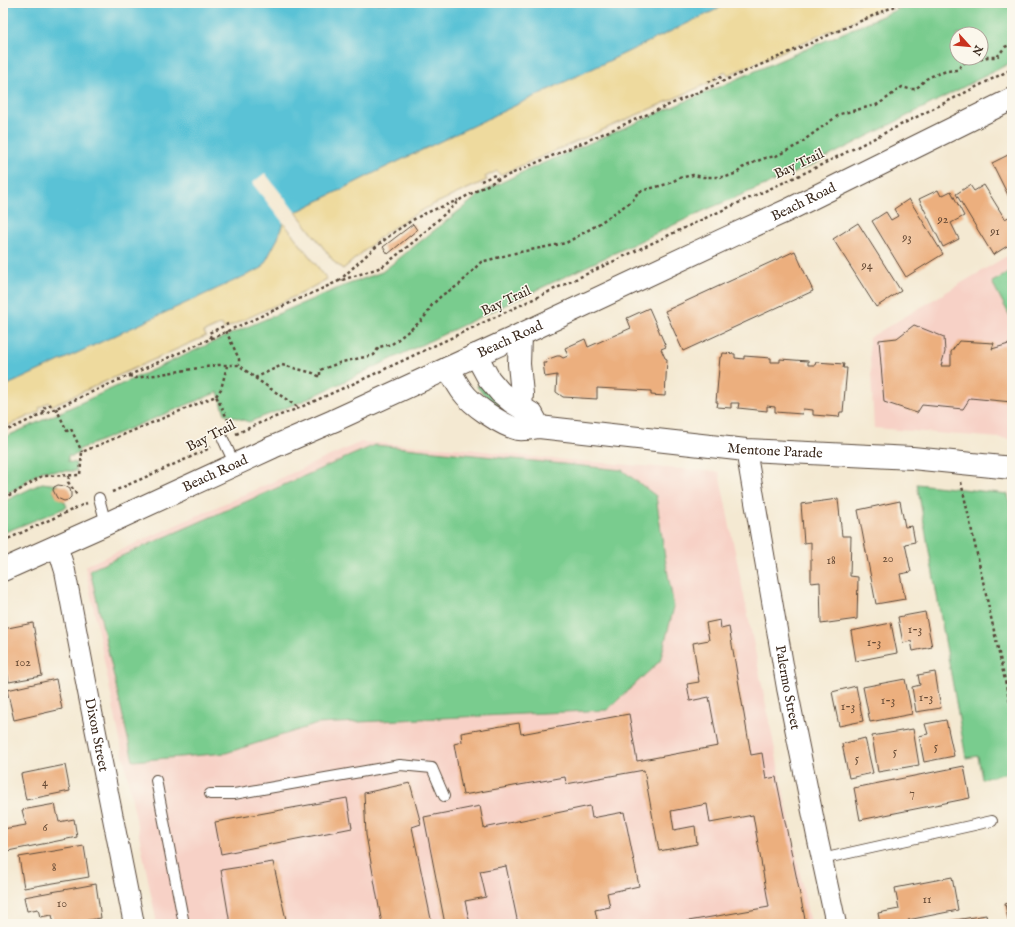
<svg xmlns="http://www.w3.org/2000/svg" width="1015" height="927" font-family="'IM FELL English',serif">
	<rect width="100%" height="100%" fill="#fbf7ec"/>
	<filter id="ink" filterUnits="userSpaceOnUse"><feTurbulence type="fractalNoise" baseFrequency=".025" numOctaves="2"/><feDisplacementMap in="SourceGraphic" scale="8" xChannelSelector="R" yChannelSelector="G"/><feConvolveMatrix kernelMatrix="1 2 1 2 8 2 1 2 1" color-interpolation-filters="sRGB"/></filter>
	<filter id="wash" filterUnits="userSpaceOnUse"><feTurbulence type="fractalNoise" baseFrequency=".012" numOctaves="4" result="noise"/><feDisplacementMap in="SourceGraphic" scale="16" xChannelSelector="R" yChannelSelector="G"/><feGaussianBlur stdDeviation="0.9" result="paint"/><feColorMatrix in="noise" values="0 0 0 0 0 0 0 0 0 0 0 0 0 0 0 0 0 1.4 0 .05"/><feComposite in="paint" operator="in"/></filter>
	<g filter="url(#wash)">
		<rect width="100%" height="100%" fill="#f4e9d2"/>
		<g fill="#f7d1c6">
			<polygon points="1012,253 1012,439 874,428 869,338"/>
			<polygon points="361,442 467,449 542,458 719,472 810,924 157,924 85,566"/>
		</g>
		<g fill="#79cc8e" stroke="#5a7b56" fill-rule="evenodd">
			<path d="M912,3h100v59l-204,105 -105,44 -402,191 -52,20 -24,-8 -7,-22 -140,58 1,3 -6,3h-5v6l8,1v8h-33l-16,9 -4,5 -20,10v-57l49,-22 181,-83 108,-46 41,-15 102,-81 39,-19zM957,34h24v24h-24z"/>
			<polygon points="1012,271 1012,320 992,282"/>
			<path d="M482,384l39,35c-18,-7 -31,-17 -43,-31l-1,-2z"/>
			<polygon points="375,445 622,470 656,496 665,558 674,607 660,661 607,710 317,724 226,753 133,761 90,570"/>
			<path d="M42,483l16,2 -4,2c-2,8 5,11 11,15l2,5 -64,26v-31z"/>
			<polygon points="917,484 1008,494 1012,516 1012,772 982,779 978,756 966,758"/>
		</g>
		<g fill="#eeda9e" stroke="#94825e">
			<polygon points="730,3 894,3 728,75 726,72 715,77 716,80 500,175 497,171 485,177 487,180 432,205 410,217 385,233 343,269 335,263 296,212 380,170"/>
			<polygon points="283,222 327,279 302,293 224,329 222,324 204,332 206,336 51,406 49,402 39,408 40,411 3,428 3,387 262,268 278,238"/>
		</g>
		<polygon fill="#5ac2d6" stroke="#4a767a" points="3,3 730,3 380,170 296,212 283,222 278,238 262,268 3,387"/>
		<polygon fill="#f4e9d2" points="265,173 297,214 284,224 252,183"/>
		<g id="blocks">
			<g fill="#ecaf7e">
				<polygon points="1012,153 1012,203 992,163"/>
				<polygon points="970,185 974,191 984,185 1005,219 1012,215 1012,243 993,255 956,194"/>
				<polygon points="938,190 941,196 951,191 964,216 951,223 959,239 943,247 919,199"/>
				<polygon points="909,199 943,254 906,277 872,221 886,212 891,220 898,216 894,209"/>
				<polygon points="858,223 901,291 876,307 833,239"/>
				<polygon points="413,224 417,230 388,254 383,247"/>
				<polygon points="795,251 813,291 683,351 665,311"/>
				<polygon points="649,308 666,347 661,349 665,358 667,359 665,396 651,395 651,391 597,388 597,399 563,397 556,392 557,375 545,377 543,363 547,363 546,360 557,356 560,356 563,358 568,356 565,348 585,339 588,347 631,328 627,318"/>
				<polygon points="914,325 944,337 945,352 941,366 951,366 951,352 959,341 994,343 992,349 1012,343 1012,402 970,398 963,409 922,405 917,413 884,402 879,340 897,338"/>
				<polygon points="723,353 735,354 735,358 744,359 744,356 771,358 771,362 780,362 780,359 808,361 808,365 815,365 816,362 844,364 843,368 847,368 843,412 840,412 839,417 813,415 813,410 803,409 802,414 775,412 775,407 767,406 767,411 738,408 739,403 731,403 731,408 717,407 718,402 716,402 720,357 722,357"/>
				<polygon points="58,485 65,486 70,489 71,493 71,497 68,500 64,501 57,498 53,490 54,487"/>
				<polygon points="838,499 842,536 851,536 850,576 858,577 857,619 821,624 820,582 811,583 811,542 804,543 801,504"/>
				<polygon points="900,501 905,527 912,526 915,542 905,544 911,572 900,574 905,599 876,604 858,510"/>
				<polygon points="925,612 932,647 913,651 911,641 903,643 898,617"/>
				<polygon points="720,620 721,629 729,627 751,755 762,753 766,779 776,777 806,924 678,924 677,923 769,907 753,815 710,823 707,804 671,811 674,830 695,826 697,844 659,851 644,770 566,784 565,777 463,795 454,744 462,742 461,733 519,723 521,734 629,714 637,761 718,746 709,697 690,701 687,684 699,682 693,643 709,640 706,623"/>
				<polygon points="33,623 42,676 9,682 3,648 3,629"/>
				<polygon points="891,623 897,653 856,661 851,631"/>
				<polygon points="935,672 941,708 916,712 912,687 920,685 918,675"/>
				<polygon points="56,679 62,709 14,720 7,690"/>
				<polygon points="905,679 912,714 870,722 863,687"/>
				<polygon points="856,686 863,721 839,726 832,692"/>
				<polygon points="946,720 954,756 924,762 919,736 928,734 925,724"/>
				<polygon points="913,729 919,765 878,772 872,736"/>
				<polygon points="865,738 873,773 849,778 842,744"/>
				<polygon points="65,765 70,791 26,800 21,774"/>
				<polygon points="964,766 970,798 860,820 854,788"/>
				<polygon points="410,783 421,824 412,827 432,924 382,924 366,835 364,793"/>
				<polygon points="347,798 352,828 221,854 215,822"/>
				<polygon points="55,804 59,822 74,819 77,837 3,852 3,829 26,825 22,810"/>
				<polygon points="480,806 484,828 590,806 592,818 624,812 639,886 607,893 610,907 595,910 598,924 518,924 506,866 480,871 486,897 465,901 470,924 445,924 424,817"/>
				<polygon points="84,846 89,877 24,888 19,857"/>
				<polygon points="273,862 287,924 230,924 221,870"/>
				<polygon points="952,877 958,910 908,920 909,924 880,924 878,913 899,909 895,888"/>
				<polygon points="96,884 101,918 66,924 54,924 52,915 40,917 38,909 27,911 24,897"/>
				<polygon points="1012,902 1012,924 1009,924 1005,904"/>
				<polygon points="986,915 988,924 937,924 937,923"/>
			</g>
		</g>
	</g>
	<g filter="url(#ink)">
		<use href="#blocks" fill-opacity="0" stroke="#574739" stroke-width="1"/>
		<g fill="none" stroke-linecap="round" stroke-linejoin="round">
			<g stroke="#574739" stroke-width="12">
				<g id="service">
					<polyline points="223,439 235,465"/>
					<polyline points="99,498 106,524"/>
					<polyline points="156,780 184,924"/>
					<polyline points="210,794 234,794 400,765 432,768 444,796"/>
					<polyline points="822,859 992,821"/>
				</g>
			</g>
			<g stroke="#574739" stroke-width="22">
				<g id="minor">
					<path id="s1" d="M746,450l41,238 30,148 19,88"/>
					<path id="s2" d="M57,545l8,26 22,116 47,237"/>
				</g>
			</g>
			<g stroke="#574739" stroke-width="24">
				<g id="tertiary">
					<polyline points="520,335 519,364 522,394 521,407"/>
					<polyline points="476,355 489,379 500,392 512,402 532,414 539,427"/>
					<path id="s3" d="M448,368c5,8 9,16 14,23 10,14 39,34 56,38 6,1 15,-1 21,-2l207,23 166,8 100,10"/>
				</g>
			</g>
			<g stroke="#574739" stroke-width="24">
				<g id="primary">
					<path id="s4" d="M3,570l103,-46 167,-77 60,-26 187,-86 211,-99 55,-25 226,-112"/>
				</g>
			</g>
			<g stroke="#574739" stroke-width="2.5" stroke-dasharray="3 3" stroke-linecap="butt">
				<polyline points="708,82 720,77 722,81"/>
				<polyline points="481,181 495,175 497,180"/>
				<path d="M339,281c25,-24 50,-48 79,-64 13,-7 27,-11 40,-17"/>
				<polyline points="226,331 239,359 239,365"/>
				<polyline points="211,338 209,333 228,324"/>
				<polyline points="129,376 136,378 218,365 239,365 255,378 299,408"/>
				<polyline points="255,378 282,365 313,373 320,377 320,370 342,362 374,355 379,347 392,344 420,322 426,315 432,305 442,295 459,285 481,262 515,253 566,243 597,225 633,200 638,192 648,189 660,186 670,183 679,178 693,175 703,177 726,177 737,173 742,168 755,162 765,158 776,156 800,144 807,138 840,114 876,105 883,101 902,87 909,89 915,89 919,86 926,79 934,75 947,71 957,70 965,62 973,59 979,60 987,57 997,57 1005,47 1012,44"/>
				<polyline points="216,396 221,389 227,366"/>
				<polyline points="56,408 67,431 71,429 82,452"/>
				<polyline points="44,413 42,409 54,403"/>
				<polyline points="3,432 339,281 382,267 416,240 461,199 497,180 902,3"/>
				<polyline points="236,434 262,422 299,408 368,377 699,221 813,169 1012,69"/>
				<polyline points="69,476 68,482 77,495"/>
				<polyline points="961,482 1012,712"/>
				<polyline points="112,492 204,451 211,447"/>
				<polyline points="3,498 16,492 42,476 80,475 82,452 216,396 231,426"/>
				<polyline points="3,541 87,503"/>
			</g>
			<use href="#service" stroke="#fff" stroke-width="10"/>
			<use href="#minor" stroke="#fff" stroke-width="20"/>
			<use href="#tertiary" stroke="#fff" stroke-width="22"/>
			<use href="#primary" stroke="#fff" stroke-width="22"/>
		</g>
	</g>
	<g text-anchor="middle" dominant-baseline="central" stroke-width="3" stroke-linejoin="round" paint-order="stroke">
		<g font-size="12" fill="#674b36">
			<text x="943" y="219">92</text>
			<text x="995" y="231">91</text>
			<text x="907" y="237">93</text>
			<text x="867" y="265">94</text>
			<text x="888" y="558">20</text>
			<text x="831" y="560">18</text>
			<text x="915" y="629">1-3</text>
			<text x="874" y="642">1-3</text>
			<text x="23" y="662">102</text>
			<text x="926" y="697">1-3</text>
			<text x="888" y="700">1-3</text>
			<text x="848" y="706">1-3</text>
			<text x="936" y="746">5</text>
			<text x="895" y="751">5</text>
			<text x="857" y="758">5</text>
			<text x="45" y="782">4</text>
			<text x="912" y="793">7</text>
			<text x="45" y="827">6</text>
			<text x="54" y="867">8</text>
			<text x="927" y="899">11</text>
			<text x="62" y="903">10</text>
		</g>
		<g font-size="14" fill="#3b2a1e" stroke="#fbf7ec">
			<text transform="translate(799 164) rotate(-25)">Bay Trail</text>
			<text stroke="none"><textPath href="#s4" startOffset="881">Beach Road</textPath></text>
			<text transform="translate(506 301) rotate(-25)">Bay Trail</text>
			<text stroke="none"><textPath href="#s4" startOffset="557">Beach Road</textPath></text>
			<text transform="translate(211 436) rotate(-27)">Bay Trail</text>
			<text stroke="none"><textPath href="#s3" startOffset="354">Mentone Parade</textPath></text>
			<text stroke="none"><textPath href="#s4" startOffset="233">Beach Road</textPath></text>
			<text stroke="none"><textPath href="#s1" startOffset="241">Palermo Street</textPath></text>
			<text stroke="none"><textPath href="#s2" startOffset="194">Dixon Street</textPath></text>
		</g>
	</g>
	<rect width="1015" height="927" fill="none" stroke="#fbf7ec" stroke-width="16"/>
	<g transform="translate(969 46) rotate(117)"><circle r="19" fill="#fbf7ec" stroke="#aea59a"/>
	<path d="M0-3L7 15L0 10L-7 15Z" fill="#c8321e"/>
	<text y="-6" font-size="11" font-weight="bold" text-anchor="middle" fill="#3b2a1e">N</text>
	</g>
</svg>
